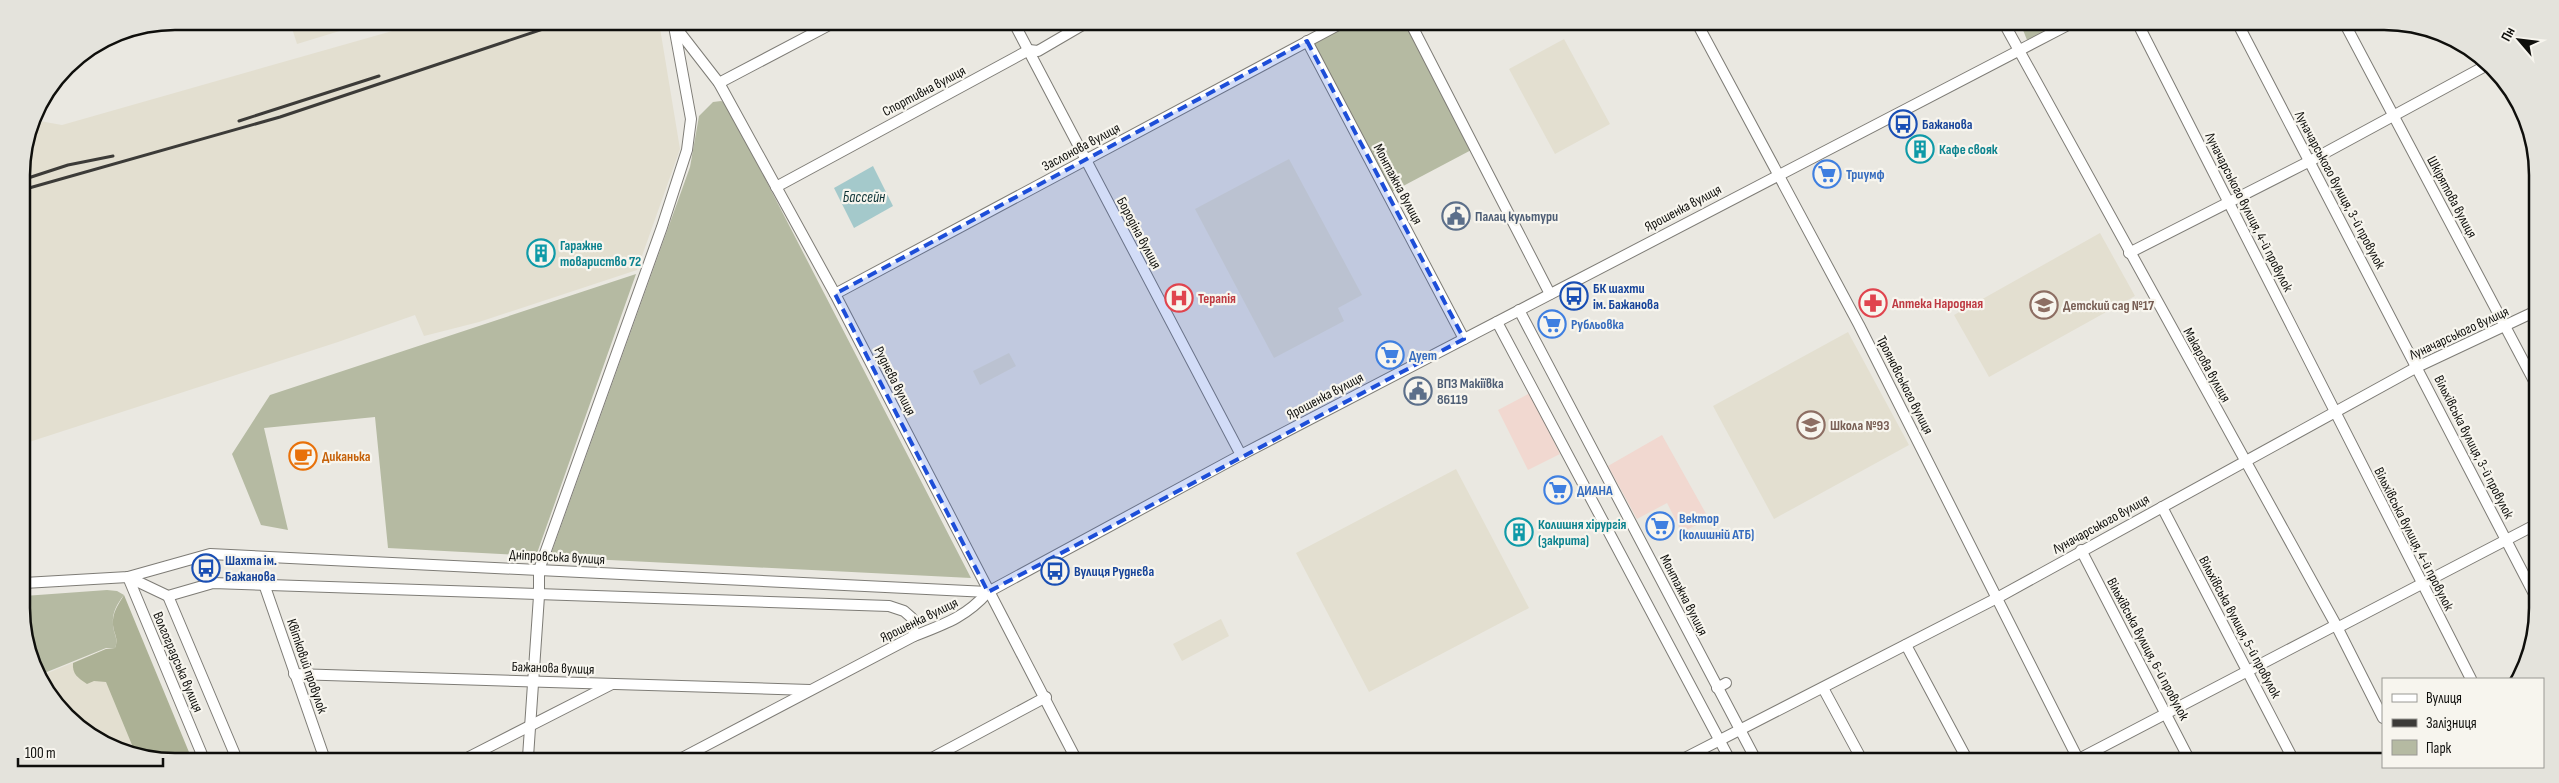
<svg xmlns="http://www.w3.org/2000/svg" width="2559" height="783" font-family="'Sofia Sans Condensed',sans-serif">
	<rect width="100%" height="100%" fill="#eae8e1"/>
	<g fill="#f1d8d0">
		<polygon points="1530,393 1560,454 1528,470 1498,410"/>
		<polygon points="1662,435 1709,519 1682,532 1667,503 1637,519 1608,466"/>
	</g>
	<g fill="#e3dfd0">
		<polygon points="290,22 369,22 297,44"/>
		<polygon points="424,22 659,22 680,149 637,270 479,322 424,336 415,315 338,342 23,444 22,165 34,120 62,125"/>
		<polygon points="1564,39 1610,124 1555,154 1509,69"/>
		<polygon points="1289,159 1362,295 1338,308 1344,321 1274,358 1195,209"/>
		<polygon points="2100,233 2135,296 1989,377 1954,315"/>
		<polygon points="1848,332 1909,445 1774,519 1713,406"/>
		<polygon points="1009,353 1016,366 980,385 973,371"/>
		<polygon points="1456,469 1529,608 1369,692 1296,553"/>
		<polygon points="1221,619 1229,636 1182,661 1173,644"/>
		<polygon points="106,649 152,757 135,757 66,717 38,677"/>
	</g>
	<g fill="#b5baa2">
		<polygon points="1340,24 1411,24 1475,148 1388,194 1307,41"/>
		<polygon points="2021,25 2058,26 2027,40"/>
		<polygon points="721,101 726,103 971,578 550,557 690,167 699,116 713,102"/>
		<polygon points="636,274 536,556 388,548 375,417 264,428 288,530 261,525 232,454 270,395"/>
		<path d="M107,590l10,1 7,4c-7,9 -12,17 -11,29 0,10 6,14 2,24h-9l-69,28 -13,-38v-42z"/>
	</g>
	<path fill="#acb195" d="M124,595l67,162h-54l-31,-75 -12,-1 -7,3c-9,-6 -15,-10 -14,-21l33,-14 9,-1c4,-10 -1,-13 -2,-23 -1,-12 5,-20 11,-30z"/>
	<polygon fill="#a4c9cb" points="873,166 893,206 854,228 834,188"/>
	<g fill="none" stroke-linecap="round" stroke-linejoin="round">
		<g stroke="#7e7c76" stroke-width="12">
			<g id="minor">
				<polyline points="1014,23 1241,455"/>
				<polyline points="1411,24 1550,294"/>
				<polyline points="674,25 719,83 835,294 1076,759"/>
				<polyline points="1698,25 1859,325 2079,761"/>
				<polyline points="2005,25 2336,625 2383,718"/>
				<polyline points="2139,26 2471,679"/>
				<polyline points="2239,26 2533,592"/>
				<polyline points="2346,26 2534,381"/>
				<polyline points="1307,41 1464,339"/>
				<polyline points="719,83 833,23"/>
				<polyline points="776,187 1029,50 1038,51 1086,23"/>
				<polyline points="2129,253 2310,161 2489,64"/>
				<polyline points="835,294 1340,24"/>
				<polyline points="1519,310 1756,760"/>
				<polyline points="1497,322 1730,760"/>
				<polyline points="2162,507 2294,761"/>
				<polyline points="2081,550 2190,761"/>
				<polyline points="128,577 168,596 213,583 889,606 904,611 912,618 914,636"/>
				<polyline points="128,577 203,757"/>
				<polyline points="24,583 128,577 210,554 988,592"/>
				<polyline points="264,584 324,757"/>
				<polyline points="168,596 236,757"/>
				<polyline points="2337,628 2533,526"/>
				<polyline points="1906,645 1968,761"/>
				<polyline points="294,674 810,690"/>
				<polyline points="1717,688 1726,683"/>
				<polyline points="1823,688 1862,760"/>
				<polyline points="469,757 612,684"/>
				<polyline points="528,757 539,596 539,570 662,227 687,150 691,119 674,26"/>
				<path d="M682,758l232,-122c31,-12 52,-19 74,-44l253,-137 825,-429"/>
				<polyline points="932,758 1046,697"/>
				<polyline points="1681,760 1997,598 2417,367 2534,312"/>
				<polyline points="2075,761 2336,625"/>
			</g>
		</g>
		<use href="#minor" stroke="#fff" stroke-width="10"/>
		<g stroke="#3c3b38" stroke-width="3">
			<polyline points="239,121 379,76"/>
			<polyline points="22,180 68,165 113,156"/>
			<polyline points="22,190 280,117 564,22"/>
		</g>
	</g>
	<path fill="#1d4ed8" fill-opacity="0.2" stroke="#1d4ed8" stroke-width="4" stroke-dasharray="10 6" stroke-linejoin="round" d="M1307,41l157,298 -476,253 -153,-298z"/>
	<defs>
		<g id="bus-ring" transform="scale(1.4375)"><circle r="9.5" fill="#f7f5ee" stroke="#1a4fb4" stroke-width="1.5"/><path d="M-5-6H5V4H4V6H2V4H-2V6H-4V4H-5ZM-3.5-4V0h7V-4ZM-3.5 1.2v1.5H-2V1.2ZM2 1.2v1.5H3.5V1.2Z" fill="#1a4fb4"/></g>
		<g id="building-ring" transform="scale(1.4375)"><circle r="9.5" fill="#f7f5ee" stroke="#0f9aa8" stroke-width="1.5"/><path d="M-4-6H4V6H1V3H-1V6H-4ZM-2.5-4.3h1.7v1.8h-1.7ZM.8-4.3h1.7v1.8H.8ZM-2.5-1h1.7V.8h-1.7ZM.8-1h1.7V.8H.8Z" fill="#0f9aa8"/></g>
		<g id="supermarket-ring" transform="scale(1.4375)"><circle r="9.5" fill="#f7f5ee" stroke="#3f7fe0" stroke-width="1.5"/><path d="M-6-5.5h2.5l.6 2H6L4.5 2H-2.5L-4.4-4H-6ZM-1.5 3.2a1.3 1.3 0 1 0 .1 0ZM3 3.2a1.3 1.3 0 1 0 .1 0Z" fill="#3f7fe0"/></g>
		<g id="civic-ring" transform="scale(1.4375)"><circle r="9.5" fill="#f7f5ee" stroke="#5c6f8a" stroke-width="1.5"/><path d="M-.6-6.5H3V-4.5H.6V-3L4-1V1h2V6H-6V1h2V-1L-.6-3ZM-1.2 2.5V6h2.4V2.5Z" fill="#5c6f8a"/></g>
		<g id="hospital-ring" transform="scale(1.4375)"><circle r="9.5" fill="#f7f5ee" stroke="#e0444e" stroke-width="1.5"/><path d="M-5-5h3v3.5h4V-5h3V5h-3V1.5h-4V5h-3Z" fill="#e0444e"/></g>
		<g id="pharmacy-ring" transform="scale(1.4375)"><circle r="9.5" fill="#f7f5ee" stroke="#e0444e" stroke-width="1.5"/><path d="M-2-6h4v4h4v4h-4v4h-4v-4h-4v-4h4Z" fill="#e0444e"/></g>
		<g id="school-ring" transform="scale(1.4375)"><circle r="9.5" fill="#f7f5ee" stroke="#8d6e63" stroke-width="1.5"/><path d="M0-5L7-2L0 1L-7-2ZM-4 1L0 2.5L4 1V4Q0 6-4 4Z" fill="#8d6e63"/></g>
		<g id="cafe-ring" transform="scale(1.4375)"><circle r="9.5" fill="#f7f5ee" stroke="#e8710a" stroke-width="1.5"/><path d="M-5.5-4.5H6V0H3Q3 3.5 0 3.5H-2.5Q-5.5 3.5-5.5 0ZM3-3.2v2h1.7v-2ZM-6 4.5H4V6H-6Z" fill="#e8710a"/></g>
	</defs>
	<g fill-rule="evenodd">
		<use href="#bus-ring" x="1903" y="124"/>
		<use href="#building-ring" x="1920" y="149"/>
		<use href="#supermarket-ring" x="1827" y="174"/>
		<use href="#civic-ring" x="1456" y="216"/>
		<use href="#building-ring" x="541" y="253"/>
		<use href="#bus-ring" x="1574" y="296"/>
		<use href="#hospital-ring" x="1179" y="298"/>
		<use href="#pharmacy-ring" x="1873" y="303"/>
		<use href="#school-ring" x="2044" y="305"/>
		<use href="#supermarket-ring" x="1552" y="324"/>
		<use href="#supermarket-ring" x="1390" y="355"/>
		<use href="#civic-ring" x="1418" y="391"/>
		<use href="#school-ring" x="1811" y="425"/>
		<use href="#cafe-ring" x="303" y="456"/>
		<use href="#supermarket-ring" x="1558" y="490"/>
		<use href="#supermarket-ring" x="1660" y="526"/>
		<use href="#building-ring" x="1519" y="532"/>
		<use href="#bus-ring" x="206" y="568"/>
		<use href="#bus-ring" x="1055" y="571"/>
	</g>
	<g text-anchor="middle" dominant-baseline="central" stroke-width="4.5" stroke-linejoin="round" paint-order="stroke">
		<g font-size="14" fill="#0f0f0c" stroke="#f7f5ee">
			<text transform="translate(924 91) rotate(-28)">Спортивна вулиця</text>
			<text transform="translate(1081 147) rotate(-28)">Заслонова вулиця</text>
			<text transform="translate(1398 184) rotate(62)">Монтажна вулиця</text>
			<text transform="translate(2340 190) rotate(62)">Луначарського вулиця, 3-й провулок</text>
			<text transform="translate(2452 197) rotate(62)">Шкірятова вулиця</text>
			<text transform="translate(1683 208) rotate(-28)">Ярошенка вулиця</text>
			<text transform="translate(2249 212) rotate(63)">Луначарського вулиця, 4-й провулок</text>
			<text transform="translate(1139 233) rotate(62)">Бородіна вулиця</text>
			<text transform="translate(2459 333) rotate(-25)">Луначарського вулиця</text>
			<text transform="translate(2207 365) rotate(61)">Макарова вулиця</text>
			<text transform="translate(895 381) rotate(63)">Руднєва вулиця</text>
			<text transform="translate(1905 385) rotate(63)">Трояновського вулиця</text>
			<text transform="translate(1325 396) rotate(-28)">Ярошенка вулиця</text>
			<text transform="translate(2474 447) rotate(63)">Вільхівська вулиця, 3-й провулок</text>
			<text transform="translate(2101 524) rotate(-29)">Луначарського вулиця</text>
			<text transform="translate(2414 539) rotate(63)">Вільхівська вулиця, 4-й провулок</text>
			<text transform="translate(557 557) rotate(3)">Дніпровська вулиця</text>
			<text transform="translate(1684 595) rotate(63)">Монтажна вулиця</text>
			<text transform="translate(919 620) rotate(-26)">Ярошенка вулиця</text>
			<text transform="translate(2240 627) rotate(62)">Вільхівська вулиця, 5-й провулок</text>
			<text transform="translate(2148 649) rotate(62)">Вільхівська вулиця, 6-й провулок</text>
			<text transform="translate(178 662) rotate(67)">Волгоградська вулиця</text>
			<text transform="translate(307 666) rotate(71)">Квітковий провулок</text>
			<text transform="translate(553 668) rotate(2)">Бажанова вулиця</text>
		</g>
		<g font-size="14" font-weight="bold" fill="#164399" stroke="#f7f5ee" text-anchor="start">
			<text x="1922" y="124">Бажанова</text>
			<text x="1593" y="288">БК шахти<tspan x="1593" dy="16">ім. Бажанова</tspan></text>
			<text x="225" y="560">Шахта ім.<tspan x="225" dy="16">Бажанова</tspan></text>
			<text x="1074" y="571">Вулиця Руднєва</text>
		</g>
		<g font-size="14" font-weight="bold" fill="#0d838f" stroke="#f7f5ee" text-anchor="start">
			<text x="1939" y="149">Кафе свояк</text>
			<text x="560" y="245">Гаражне<tspan x="560" dy="16">товариство 72</tspan></text>
			<text x="1538" y="524">Колишня хірургія<tspan x="1538" dy="16">(закрита)</tspan></text>
		</g>
		<g font-size="14" font-weight="bold" fill="#366cbe" stroke="#f7f5ee" text-anchor="start">
			<text x="1846" y="174">Триумф</text>
			<text x="1571" y="324">Рубльовка</text>
			<text x="1409" y="355">Дует</text>
			<text x="1577" y="490">ДИАНА</text>
			<text x="1679" y="518">Вектор<tspan x="1679" dy="16">(колишній АТБ)</tspan></text>
		</g>
		<g font-size="14" font-weight="bold" fill="#4e5e75" stroke="#f7f5ee" text-anchor="start">
			<text x="1475" y="216">Палац культури</text>
			<text x="1437" y="383">ВПЗ Макіївка<tspan x="1437" dy="16">86119</tspan></text>
		</g>
		<g font-size="14" font-weight="bold" fill="#be3a42" stroke="#f7f5ee" text-anchor="start">
			<text x="1198" y="298">Терапія</text>
			<text x="1892" y="303">Аптека Народная</text>
		</g>
		<g font-size="14" font-weight="bold" fill="#785e54" stroke="#f7f5ee" text-anchor="start">
			<text x="2063" y="305">Детский сад №17</text>
			<text x="1830" y="425">Школа №93</text>
		</g>
		<g font-size="14" font-weight="bold" fill="#c56008" stroke="#f7f5ee" text-anchor="start">
			<text x="322" y="456">Диканька</text>
		</g>
		<g font-size="15" font-style="italic" fill="#0c3235" stroke="#f7f5ee">
			<text x="864" y="197">Бассейн</text>
		</g>
	</g>
	<path d="M0 0H2559V783H0ZM175 30H2384A145 145 0 0 1 2529 175V608A145 145 0 0 1 2384 753H175A145 145 0 0 1 30 608V175A145 145 0 0 1 175 30Z" fill="#e4e3dc" fill-rule="evenodd"/>
	<path fill="none" stroke="#0f0f0c" stroke-width="2.5" d="M175 30H2384A145 145 0 0 1 2529 175V608A145 145 0 0 1 2384 753H175A145 145 0 0 1 30 608V175A145 145 0 0 1 175 30Z"/>
	<rect x="2382" y="678" width="162" height="90" fill="#f7f5ee" stroke="#9a9994"/>
	<rect x="2392" y="694" width="25" height="8" fill="#ffffff" stroke="#9a9994"/>
	<text x="2426" y="703" font-size="15" fill="#0f0f0c">Вулиця</text>
	<rect x="2392" y="719" width="25" height="8" fill="#3c3b38" stroke="#9a9994"/>
	<text x="2426" y="728" font-size="15" fill="#0f0f0c">Залізниця</text>
	<rect x="2392" y="740" width="25" height="15" fill="#b5baa2" stroke="#9a9994"/>
	<text x="2426" y="753" font-size="15" fill="#0f0f0c">Парк</text>
	<g transform="translate(2519 40) rotate(298)" stroke="#f7f5ee" stroke-width="4" paint-order="stroke">
	<path d="M0-4L9 19L0 12L-9 19Z" fill="#0f0f0c"/>
	<text y="-8" font-size="14" font-weight="bold" text-anchor="middle" fill="#0f0f0c">Пн</text>
	</g>
	<path d="M18 758v8h145v-8" fill="none" stroke="#0f0f0c" stroke-width="2.5"/>
	<text x="25" y="758" font-size="15" fill="#0f0f0c" stroke="#f7f5ee" stroke-width="4" paint-order="stroke">100 m</text>
</svg>
